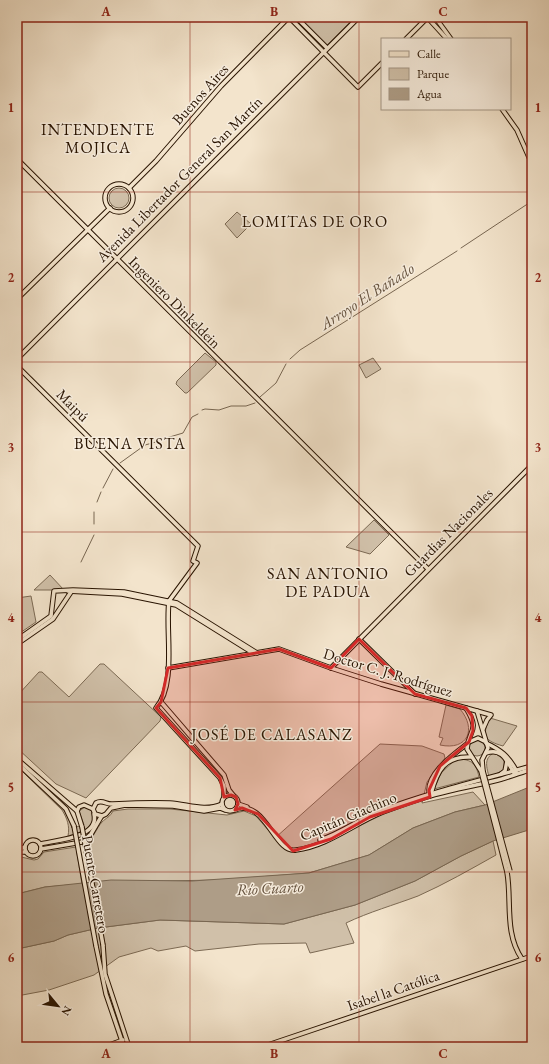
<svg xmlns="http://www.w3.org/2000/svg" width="549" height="1064" font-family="'EB Garamond',serif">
	<rect width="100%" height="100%" fill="#f3e4cc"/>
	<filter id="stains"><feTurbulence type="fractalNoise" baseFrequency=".005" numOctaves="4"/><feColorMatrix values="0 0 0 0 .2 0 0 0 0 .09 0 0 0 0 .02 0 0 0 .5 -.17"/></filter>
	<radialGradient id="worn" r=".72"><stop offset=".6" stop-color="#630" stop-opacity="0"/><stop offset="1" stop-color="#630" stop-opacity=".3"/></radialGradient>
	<g fill="#d0c0a9" stroke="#7c6a54">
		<polygon points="299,17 353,17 353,19 327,45"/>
		<circle cx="119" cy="198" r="10"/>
		<polygon points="237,212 251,224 237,238 225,224"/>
		<polygon points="205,353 216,362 216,365 187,393 185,393 176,384 177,381"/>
		<polygon points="373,358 381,369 366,378 359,365"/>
		<polygon points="374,520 389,535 370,554 346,547"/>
		<polygon points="50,575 64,590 34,590"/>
		<polygon points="31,596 36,622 17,635 17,598"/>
		<polygon points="100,664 104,664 161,717 160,721 86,798 56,784 17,748 17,696 39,672 42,672 69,697"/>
		<path d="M446,705l14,4c17,20 8,42 -20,36l3,-7 -4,-1z"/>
		<path d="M490,718l27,8 -14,20c-18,-5 -22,-10 -13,-28z"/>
		<circle cx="477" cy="748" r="8"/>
		<path d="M380,744l42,2 22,8 1,4 -18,24 -5,21 51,-11 12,13 -30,7 -42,16 -44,27 -60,18 -88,7 -128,2 -6,-39c7,-6 9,-14 15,-21 4,-4 8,-5 11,-11l15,-2h42l57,6 17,-4 12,5 19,22z"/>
		<path d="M494,753l10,6v11l-15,7c-2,-9 -6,-19 5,-24z"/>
		<path d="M456,759c14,0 20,3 23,18l-45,12 7,-16z"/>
		<path d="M22,771l41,38 5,6 4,13 12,-3 -5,-14 6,-4 6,3c8,17 -10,22 -23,26 2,-10 -1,-18 -6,-26z"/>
		<path d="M493,841l3,14c-25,14 -51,29 -78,41 -24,9 -49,16 -72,27l8,20 -44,10 -4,-10 -47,1 -64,7 -9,-5 -28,5 -7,-3 -32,9 -25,18 -45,15 -32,6v-47l37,-8 14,-6 30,-7 62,-8 124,4 71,-19 60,-24 46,-25z"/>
		<polygon points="76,847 82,884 45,887 17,894 17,856 34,860 38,859 44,852"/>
	</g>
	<polygon fill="#ae9d87" stroke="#786651" points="532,786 532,829 493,841 461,856 415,881 355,905 284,924 160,920 98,928 68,935 54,941 17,949 17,894 45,887 111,880 192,881 309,873 369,855 413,828 455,812 485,805"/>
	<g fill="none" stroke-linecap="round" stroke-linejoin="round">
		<g stroke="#786651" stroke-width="1">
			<polyline points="461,248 532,201"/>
			<polyline points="290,359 300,350 457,251"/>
			<polyline points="260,397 276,383 286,364"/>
			<polyline points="202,410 205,409 219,410 231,406 246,406 255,403"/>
			<polyline points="163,439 183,433 192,417 198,414"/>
			<polyline points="120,463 145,445 156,442"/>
			<polyline points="103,488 113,469"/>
			<polyline points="97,502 101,492"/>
			<polyline points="94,512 94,524"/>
			<polyline points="81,562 94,535"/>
		</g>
		<g stroke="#281300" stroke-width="5.5">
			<g id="major">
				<polyline points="289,17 358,87 382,63"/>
				<polyline points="296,17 327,48"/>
				<polyline points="427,17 447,39"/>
				<polyline points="435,17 451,39"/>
				<polyline points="406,39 428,17"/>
				<polyline points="502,109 517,130 532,164"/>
				<polyline points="17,159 428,569"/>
				<circle cx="119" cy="198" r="14"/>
				<polyline points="129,188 156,161 221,86 289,17"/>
				<polyline points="17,299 110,208"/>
				<polyline points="17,359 359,17"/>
				<polyline points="17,366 198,546 193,561 197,563 169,601"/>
				<polyline points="68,591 122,594 176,605 253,653"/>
				<path d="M169,601c-4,30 8,83 -13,107l64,70 4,8v11"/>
				<polyline points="359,639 415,694"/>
				<polyline points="17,640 51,616 54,591 73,590 124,592 177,603 257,653"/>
				<polyline points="17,644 53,619 71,592"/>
				<polyline points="168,668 279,649 331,668 381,684 491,715 487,720 483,729"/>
				<polyline points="331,668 532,465"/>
				<polyline points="161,702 224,775 229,790 233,795"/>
				<path d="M466,708c15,24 2,22 1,41l14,22"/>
				<polyline points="477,711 488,748 482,760 483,771"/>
				<polyline points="469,742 478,738 484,741"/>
				<path d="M486,743c15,7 22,13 30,27v3"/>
				<path d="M486,753c17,-6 21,9 28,20"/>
				<polyline points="17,759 77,811 82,827"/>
				<polyline points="17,763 66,809 74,826"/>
				<polyline points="501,774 505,771 507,761"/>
				<path d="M431,794c6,-24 14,-38 40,-37"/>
				<circle cx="230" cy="803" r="8"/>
				<path d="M430,796c-7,-20 24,-42 37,-52"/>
				<path d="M222,804c-18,8 -34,0 -52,-1 -19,-1 -38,0 -57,1 -7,1 -10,-5 -17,-1l-3,6 2,5 7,2 4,-2 5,-6 14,-3 48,1 31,5 16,-3 5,2"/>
				<polyline points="238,804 247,807"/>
				<path d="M235,810c31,-12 39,44 61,40 32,-4 57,-26 87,-38 21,-8 44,-16 66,-21 15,-4 30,-6 45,-10 13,-3 25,-8 38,-12"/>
				<polyline points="77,811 79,807 84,805 93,809"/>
				<path d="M320,840c22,-7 39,-21 60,-29 50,-19 101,-31 152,-45"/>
				<circle cx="33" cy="848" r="8"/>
				<path d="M40,844c16,-4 60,-6 54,-30"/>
				<polyline points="41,849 82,842 91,834 101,817"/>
				<polyline points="17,850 25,847"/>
				<polyline points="17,852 26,852"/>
				<path d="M507,872c5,29 -3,61 15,87"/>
				<polyline points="103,945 105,974 129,1047"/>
				<polyline points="96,946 106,994 124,1047"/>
				<polyline points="104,1047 123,1040"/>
				<polyline points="262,1047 532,956"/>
			</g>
		</g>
		<use href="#major" stroke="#f3e4cc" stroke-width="3.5"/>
		<g stroke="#281300" stroke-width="5.5" stroke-linecap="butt">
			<g id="major-bridge">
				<polyline points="481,771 507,872"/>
				<polyline points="483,771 510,871"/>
				<polyline points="74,826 96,946"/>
				<polyline points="82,827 103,945"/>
			</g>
		</g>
		<use href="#major-bridge" stroke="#f3e4cc" stroke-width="3.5"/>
	</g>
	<path fill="#d62828" fill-opacity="0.2" stroke="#d62828" stroke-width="3" stroke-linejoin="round" d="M359,639l56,55 51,14 6,8 1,15 -4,11 -29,24 -11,24 1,7 -60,20 -39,22 -38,12 -35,-37 -16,-6 -7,2 3,-6 -2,-7 -5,-2 -7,2 -4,-19 -64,-70 5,-6 7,-34 111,-19 52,19z"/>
	<path fill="none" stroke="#8f2418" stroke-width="1" stroke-opacity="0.55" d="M190,17v1030M359,17v1030M17,192h515M17,362h515M17,532h515M17,702h515M17,872h515"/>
	<g text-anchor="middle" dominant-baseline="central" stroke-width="3" stroke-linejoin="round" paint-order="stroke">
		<g font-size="15" fill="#281300" stroke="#f7edde">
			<text transform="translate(200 94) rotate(-48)">Buenos Aires</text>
			<text transform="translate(179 179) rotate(-45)">Avenida Libertador General San Martín</text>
			<text transform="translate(175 302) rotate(45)">Ingeniero Dinkeldein</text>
			<text transform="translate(73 405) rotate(45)">Maipú</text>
			<text transform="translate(448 532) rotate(-45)">Guardias Nacionales</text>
			<text transform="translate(388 672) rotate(17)">Doctor C. J. Rodríguez</text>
			<text transform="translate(348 816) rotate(-23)">Capitán Giachino</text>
			<text transform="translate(96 884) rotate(80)">Puente Carretero</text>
			<text transform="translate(393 990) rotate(-19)">Isabel la Católica</text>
		</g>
		<g font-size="16" letter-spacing="1" fill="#281300" stroke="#f7edde">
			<text x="98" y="129">INTENDENTE<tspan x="98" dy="18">MOJICA</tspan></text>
			<text x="315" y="221">LOMITAS DE ORO</text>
			<text x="130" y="443">BUENA VISTA</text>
			<text x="328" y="573">SAN ANTONIO<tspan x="328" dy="18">DE PADUA</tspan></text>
			<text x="272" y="734">JOSÉ DE CALASANZ</text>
		</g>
		<g font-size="16" font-style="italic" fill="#64513d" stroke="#f7edde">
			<text transform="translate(367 296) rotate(-33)">Arroyo El Bañado</text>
			<text transform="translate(270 888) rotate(-3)">Río Cuarto</text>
		</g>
	</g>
	<rect width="549" height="1064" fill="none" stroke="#f3e4cc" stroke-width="44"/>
	<rect x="381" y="38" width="130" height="72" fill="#f7edde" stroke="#a49685"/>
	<rect x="389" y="51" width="20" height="6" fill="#f3e4cc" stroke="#a49685"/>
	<text x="417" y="58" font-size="12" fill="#281300">Calle</text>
	<rect x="389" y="68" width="20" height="12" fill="#d0c0a9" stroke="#a49685"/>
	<text x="417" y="78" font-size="12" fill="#281300">Parque</text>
	<rect x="389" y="88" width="20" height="12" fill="#ae9d87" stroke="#a49685"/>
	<text x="417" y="98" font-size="12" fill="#281300">Agua</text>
	<g transform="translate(58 1006) rotate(119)" stroke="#f7edde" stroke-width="3" paint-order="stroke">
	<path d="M0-3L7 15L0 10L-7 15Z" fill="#281300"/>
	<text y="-6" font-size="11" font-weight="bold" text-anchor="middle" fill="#281300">N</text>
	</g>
	<rect x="22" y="22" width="505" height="1020" fill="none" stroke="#8f2418" stroke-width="1.5"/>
	<g font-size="13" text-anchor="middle" font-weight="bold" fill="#8f2418">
		<text x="106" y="16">A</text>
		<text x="274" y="16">B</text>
		<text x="443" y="16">C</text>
		<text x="11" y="112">1</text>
		<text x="538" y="112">1</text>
		<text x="11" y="282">2</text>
		<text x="538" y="282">2</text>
		<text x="11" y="452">3</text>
		<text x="538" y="452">3</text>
		<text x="11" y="622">4</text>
		<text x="538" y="622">4</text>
		<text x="11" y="792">5</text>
		<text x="538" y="792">5</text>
		<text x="11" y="962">6</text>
		<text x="538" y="962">6</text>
		<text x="106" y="1058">A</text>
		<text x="274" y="1058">B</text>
		<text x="443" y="1058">C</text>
	</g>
	<rect width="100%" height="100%" filter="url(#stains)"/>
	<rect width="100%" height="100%" fill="url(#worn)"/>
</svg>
